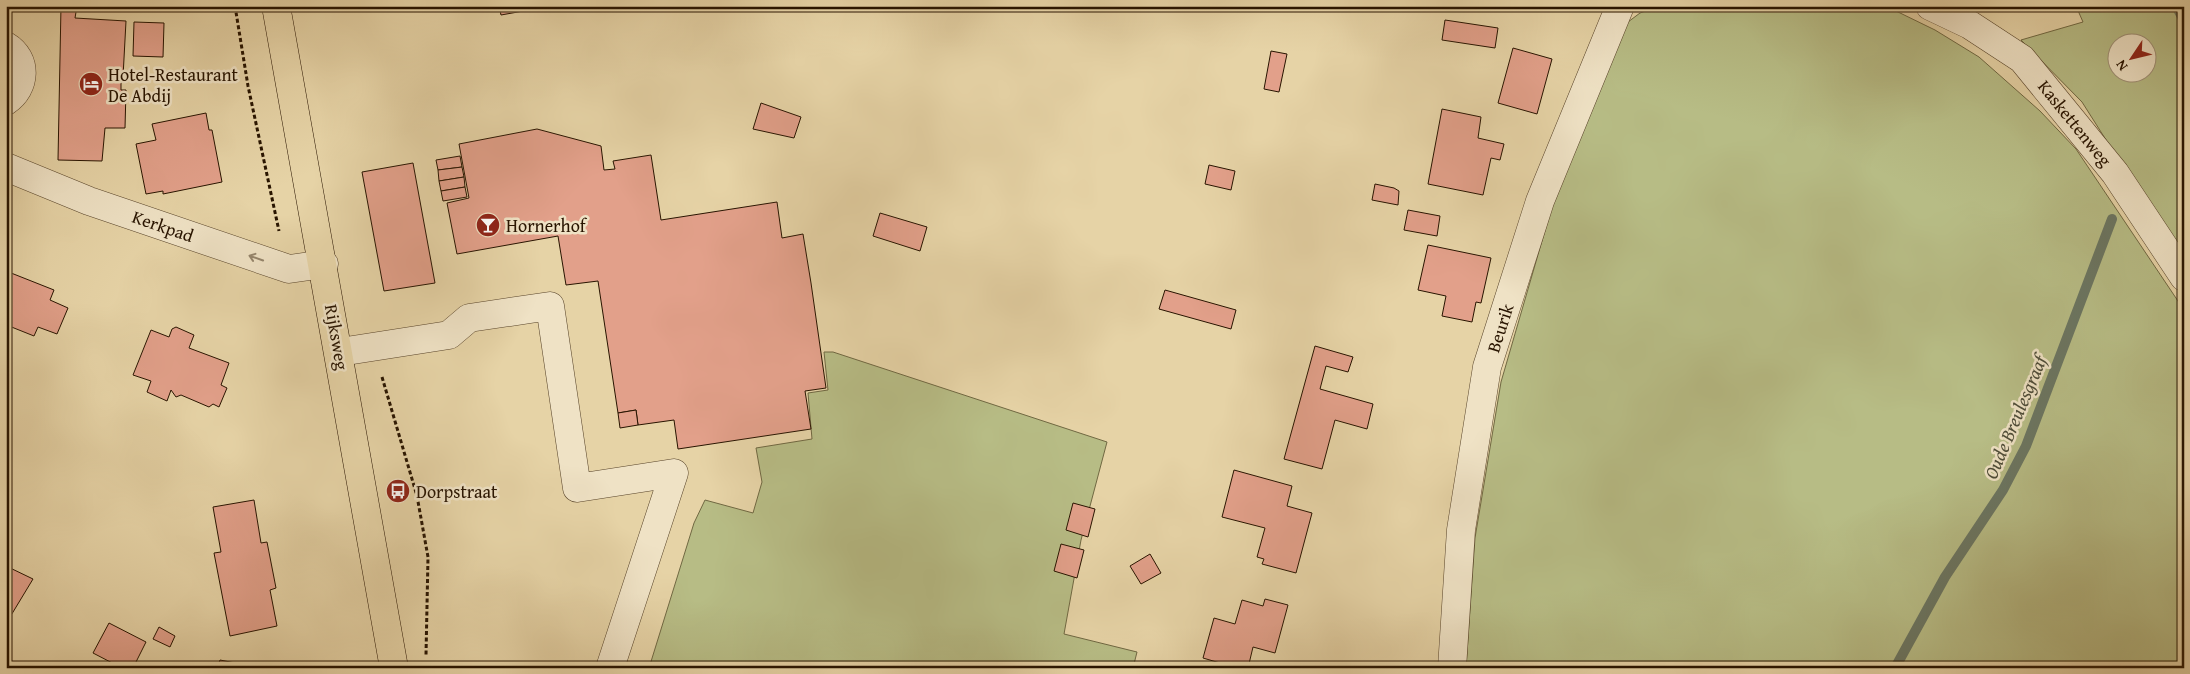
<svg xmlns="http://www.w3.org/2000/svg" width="2190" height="674" font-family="'Gentium Book Plus',serif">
	<rect width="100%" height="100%" fill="#e6d3a6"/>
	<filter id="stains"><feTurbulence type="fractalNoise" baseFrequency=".004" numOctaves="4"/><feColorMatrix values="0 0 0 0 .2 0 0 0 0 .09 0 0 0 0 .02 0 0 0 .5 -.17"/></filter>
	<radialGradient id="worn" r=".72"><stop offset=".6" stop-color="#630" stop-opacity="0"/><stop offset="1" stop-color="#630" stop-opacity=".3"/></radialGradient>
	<g fill="#b7bc85" stroke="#706842" fill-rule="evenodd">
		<polygon points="1659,6 1877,6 1896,11 1935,30 1979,57 2040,111 2076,149 2184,310 2184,668 1466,668 1475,538 1501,382 1551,210 1624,25 1640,13"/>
		<path d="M2076,6h108v257l-102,-161 -61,-62 62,-18zM2118,42h30v30h-30z"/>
		<polygon points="824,352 833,352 1107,442 1081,540 1064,634 1137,652 1133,668 649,668 694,523 705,500 753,513 762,482 756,448 812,439 808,393 828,390"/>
	</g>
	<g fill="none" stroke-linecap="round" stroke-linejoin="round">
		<g stroke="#6b7662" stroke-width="10">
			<polyline points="2176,6 2184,20"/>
			<polyline points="1895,668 1945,577 2003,490 2026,446 2112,219"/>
		</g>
	</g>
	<g fill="#e2a08a" stroke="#281400">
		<polygon points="61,6 77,6 75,18 126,21 123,77 121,77 121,90 126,90 125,128 105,128 102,161 58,160"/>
		<polygon points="499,6 528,6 529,10 501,15"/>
		<polygon points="1445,20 1498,28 1495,48 1442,40"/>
		<polygon points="134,22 164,23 163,57 133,56"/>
		<polygon points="1513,48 1552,59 1537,114 1498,103"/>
		<polygon points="1271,51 1287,54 1279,92 1264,89"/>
		<polygon points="761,103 801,117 794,138 753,129"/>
		<polygon points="1442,109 1481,117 1478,138 1504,144 1500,160 1491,158 1483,195 1428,184"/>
		<polygon points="206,113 209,130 212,130 222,182 163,194 163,191 146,194 136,144 156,140 152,124"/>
		<polygon points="537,129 601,146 604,170 615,169 613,161 651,155 661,220 777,202 782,238 803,234 811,283 826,388 805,391 811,429 678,449 674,420 638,425 636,410 618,413 598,281 566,285 558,236 457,254 447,203 469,198 459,144"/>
		<polygon points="460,156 462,167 438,170 436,160"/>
		<polygon points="413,163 435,283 384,291 362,172"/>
		<polygon points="1209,165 1235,171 1231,190 1205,184"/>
		<polygon points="462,167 464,177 439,181 438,170"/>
		<polygon points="464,177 465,187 441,191 439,181"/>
		<polygon points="1375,184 1394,188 1399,191 1398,205 1372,200"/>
		<polygon points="465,187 467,197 443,201 441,191"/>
		<polygon points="1408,210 1440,216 1437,236 1404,230"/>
		<polygon points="880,213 927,227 920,251 873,236"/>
		<polygon points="1428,245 1491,258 1481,303 1476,302 1472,322 1442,316 1446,296 1418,290"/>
		<polygon points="6,271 54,290 50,300 68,308 57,334 38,327 34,336 9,326 6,332"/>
		<polygon points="1165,290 1236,310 1231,329 1159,309"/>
		<polygon points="176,327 194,335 189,348 229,363 221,385 227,388 219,407 213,404 209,407 181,395 176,397 171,390 167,401 147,392 151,381 133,375 151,330 169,337 172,329"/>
		<polygon points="1315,346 1353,357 1348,372 1326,366 1320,389 1373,404 1367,429 1335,420 1322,469 1284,459"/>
		<polygon points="636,410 638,425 620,428 618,413"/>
		<polygon points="1234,470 1292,486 1287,506 1312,513 1296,573 1262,564 1264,559 1257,557 1265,528 1222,517"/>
		<polygon points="254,500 261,543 267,542 276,588 270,590 277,626 230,636 214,553 221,552 213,507"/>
		<polygon points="1073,503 1095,509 1088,537 1066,530"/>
		<polygon points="1061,544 1084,550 1077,578 1054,571"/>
		<polygon points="1150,554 1161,573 1141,584 1130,566"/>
		<polygon points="6,566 33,579 7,622 6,621"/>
		<polygon points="1265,599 1288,605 1275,653 1253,647 1248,668 1237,668 1203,658 1214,618 1235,624 1242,600 1263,606"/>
		<polygon points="109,623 146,642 133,668 122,668 93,653"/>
		<polygon points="159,627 175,636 170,647 153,639"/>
		<polygon points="220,660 261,668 217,668"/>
	</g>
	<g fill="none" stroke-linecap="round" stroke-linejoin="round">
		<g stroke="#58442a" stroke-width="29">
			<g id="minor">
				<polyline points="1930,6 1970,25 2022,59 2115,173 2184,277"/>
				<path d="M6,46c22,13 20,42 0,55"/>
				<polyline points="6,167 89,201 289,269 324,264"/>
				<polyline points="340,352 449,335 469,318 550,306 577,488 674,473 610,668"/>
				<polyline points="1452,668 1461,530 1487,367 1540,201 1620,6"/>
			</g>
		</g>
		<g stroke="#281400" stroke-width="29">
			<polyline id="major" points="276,6 394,668"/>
		</g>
		<g stroke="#281400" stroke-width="3" stroke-dasharray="4 2.5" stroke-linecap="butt">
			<polyline points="235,6 248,86 279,231"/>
			<polyline points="382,377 417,496 428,557 426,655"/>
		</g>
		<use href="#minor" stroke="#efe2c5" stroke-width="28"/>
		<use href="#major" stroke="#e6d3a6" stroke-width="28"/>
	</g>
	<defs><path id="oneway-shaft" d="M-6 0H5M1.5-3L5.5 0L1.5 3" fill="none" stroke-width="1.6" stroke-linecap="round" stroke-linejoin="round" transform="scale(1.25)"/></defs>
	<use stroke="#95856c" href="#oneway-shaft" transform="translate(256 258) rotate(-161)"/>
	<defs>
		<g id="hotel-disc" transform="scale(1.25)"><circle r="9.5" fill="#8f2418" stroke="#efe2c5"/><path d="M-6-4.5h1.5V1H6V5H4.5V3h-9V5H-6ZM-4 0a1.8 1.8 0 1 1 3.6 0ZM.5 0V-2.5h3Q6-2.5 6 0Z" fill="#fff"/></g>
		<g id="bar-disc" transform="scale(1.25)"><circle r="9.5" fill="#8f2418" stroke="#efe2c5"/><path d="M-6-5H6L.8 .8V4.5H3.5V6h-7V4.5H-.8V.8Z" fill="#fff"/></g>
		<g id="bus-disc" transform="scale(1.25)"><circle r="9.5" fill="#8f2418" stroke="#efe2c5"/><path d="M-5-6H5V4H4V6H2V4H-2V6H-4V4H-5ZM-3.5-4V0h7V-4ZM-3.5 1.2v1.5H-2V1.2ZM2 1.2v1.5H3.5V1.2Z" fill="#fff"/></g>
	</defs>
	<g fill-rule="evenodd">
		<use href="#hotel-disc" x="91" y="84"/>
		<use href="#bar-disc" x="488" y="225"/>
		<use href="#bus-disc" x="398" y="491"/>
	</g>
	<g text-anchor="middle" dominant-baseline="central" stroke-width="5" stroke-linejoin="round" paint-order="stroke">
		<g font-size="18" fill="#281400" stroke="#efe2c5" text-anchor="start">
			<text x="108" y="74">Hotel-Restaurant<tspan x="108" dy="21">De Abdij</tspan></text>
			<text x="506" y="225">Hornerhof</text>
			<text x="416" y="491">Dorpstraat</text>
		</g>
		<g font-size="18" fill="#281400" stroke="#efe2c5">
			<text transform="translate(2075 123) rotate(51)">Kaskettenweg</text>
			<text transform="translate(163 226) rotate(19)">Kerkpad</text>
			<text transform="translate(1500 328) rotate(-72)">Beurik</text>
			<text transform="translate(337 337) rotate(80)">Rijksweg</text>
		</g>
		<g font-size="19" font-style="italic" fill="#4f4d39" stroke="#efe2c5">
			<text transform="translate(2015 417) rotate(-67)">Oude Breulesgraaf</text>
		</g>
	</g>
	<rect width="2190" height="674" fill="none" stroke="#e6d3a6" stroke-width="25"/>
	<rect x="8" y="8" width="2175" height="659" fill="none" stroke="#281400" stroke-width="2.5"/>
	<rect x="12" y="12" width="2165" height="649" fill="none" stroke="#281400"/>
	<g transform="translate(2132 58) rotate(235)"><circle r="24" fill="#efe2c5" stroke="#9f9076"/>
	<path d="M0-4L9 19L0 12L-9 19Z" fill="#8f2418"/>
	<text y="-8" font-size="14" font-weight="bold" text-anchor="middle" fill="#281400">N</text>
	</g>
	<rect width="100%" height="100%" filter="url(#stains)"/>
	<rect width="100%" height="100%" fill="url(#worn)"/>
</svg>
